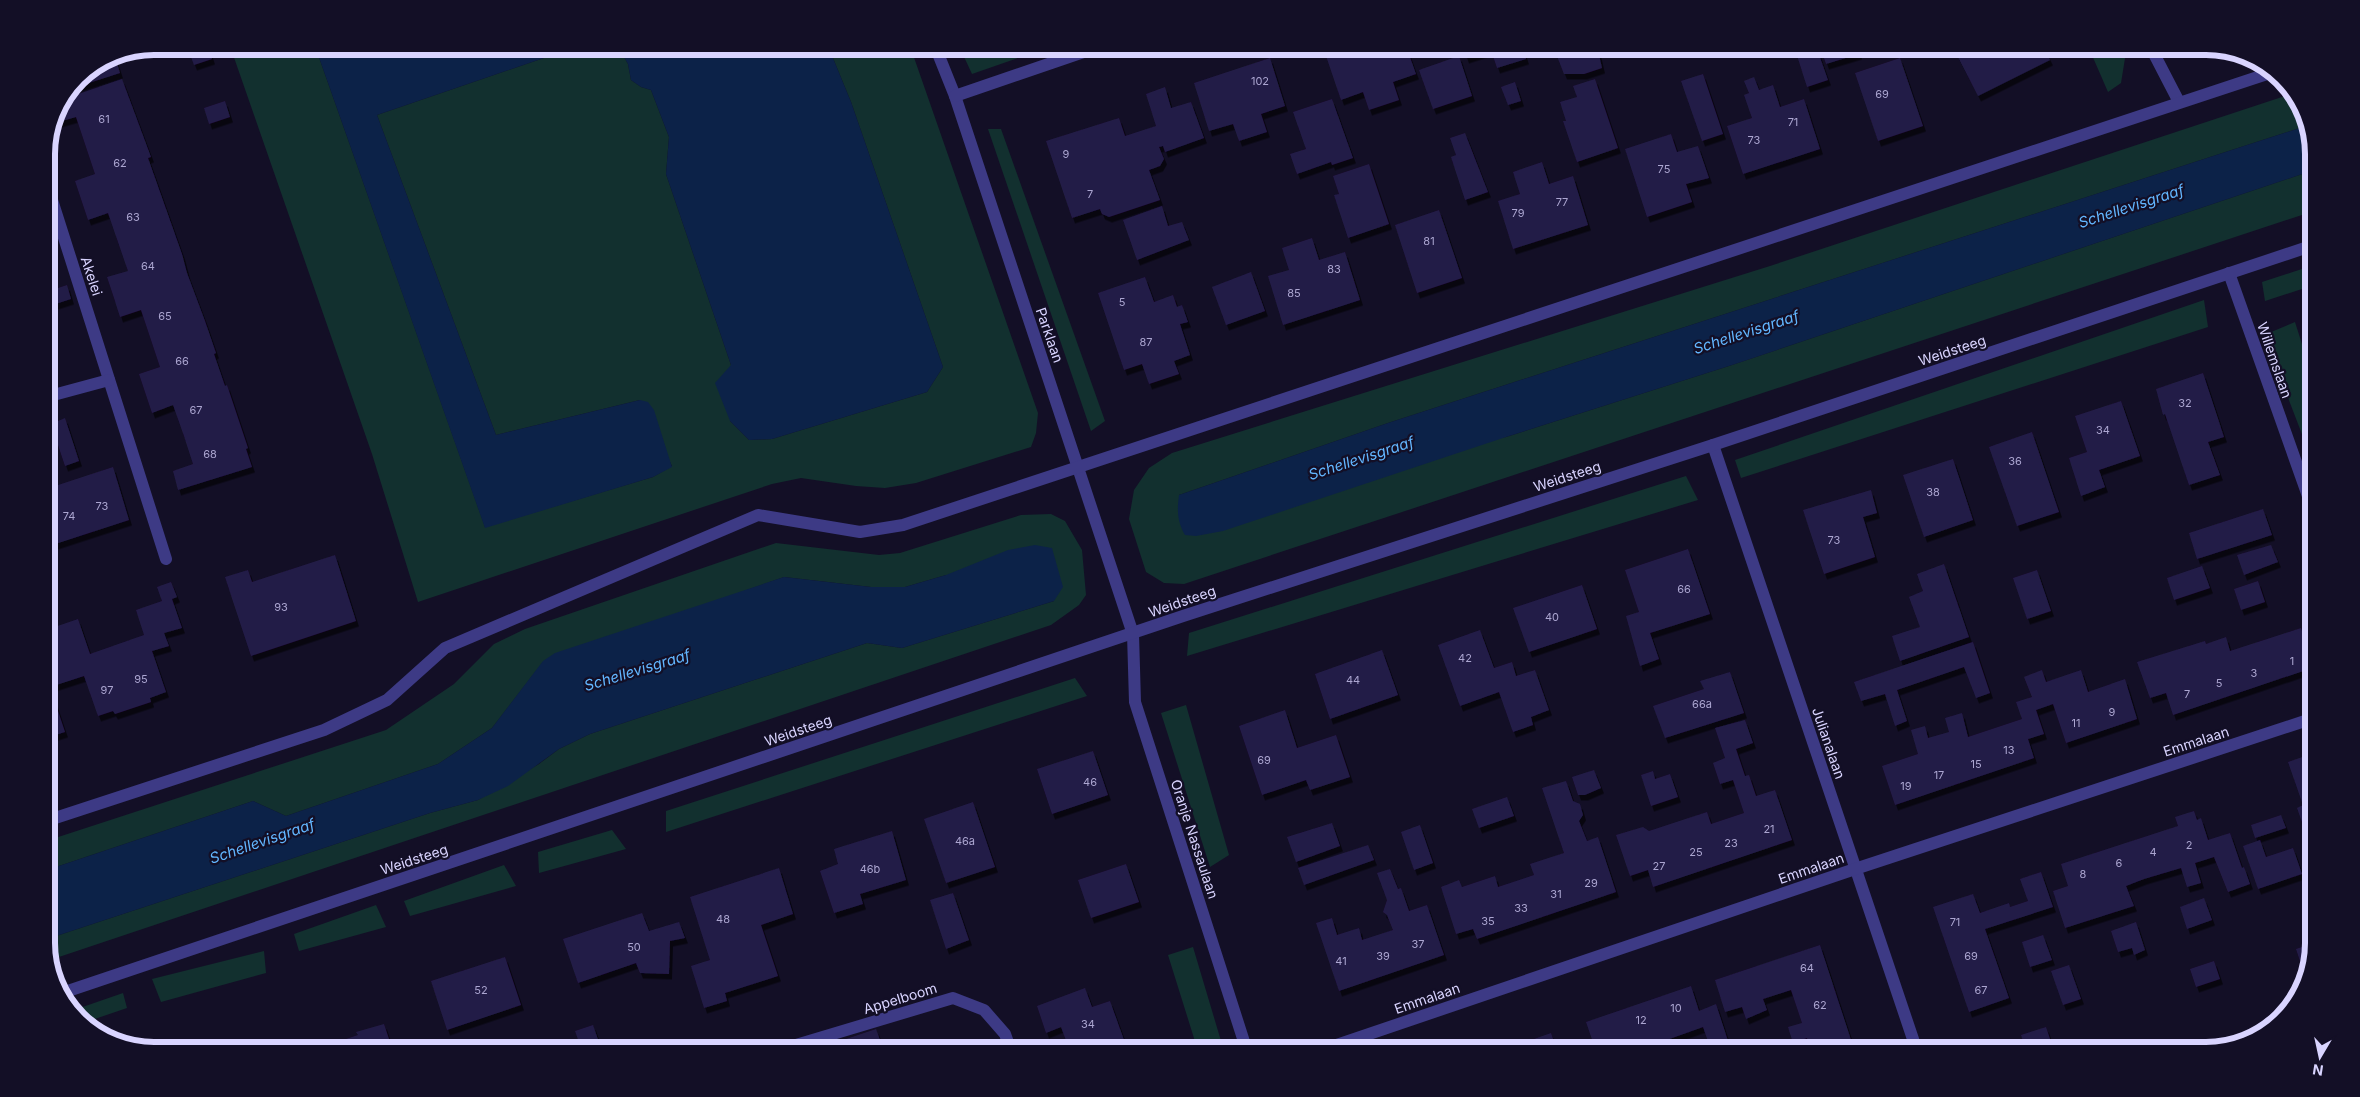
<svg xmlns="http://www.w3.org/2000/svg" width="2360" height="1097" font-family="Inter,sans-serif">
	<defs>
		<filter id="shadow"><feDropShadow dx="3" dy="5.5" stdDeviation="0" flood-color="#0009"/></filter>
	</defs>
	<rect width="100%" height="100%" fill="#130f26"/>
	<g fill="#12302f">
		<polygon points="230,46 315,46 485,527 653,477 672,466 640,400 496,435 377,115 579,46 618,46 628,64 631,80 641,87 651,90 669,137 666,174 731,365 730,421 749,440 772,439 927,392 943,367 851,102 828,46 910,46 1038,413 1036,433 1031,447 916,483 885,488 856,486 801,478 772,484 418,602 372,454"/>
		<polygon points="959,46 1052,46 972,74"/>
		<polygon points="2088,46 2127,46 2121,83 2108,92"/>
		<polygon points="2294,93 2306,126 1388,423 1179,495 1506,437 1732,365 2314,170 2314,211 1184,584 1164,583 1146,572 1129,519 1134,490 1149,468 1172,453 1770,266"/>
		<polygon points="988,129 1001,129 1105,421 1091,431"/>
		<polygon points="2314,265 2314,285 2265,301 2262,282"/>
		<polygon points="2204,300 2208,327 1741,478 1735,460"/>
		<polygon points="2295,322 2314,382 2313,463 2264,335"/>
		<polygon points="1686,476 1698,500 1187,656 1189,633"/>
		<polygon points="1051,514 1065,521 1082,550 1086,595 1079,605 1051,625 50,960 47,951 47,939 430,813 478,800 539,764 559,749 590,734 867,643 902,648 1054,601 946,575 905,587 871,587 784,577 543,662 492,728 438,764 286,816 253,801 47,870 46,841 386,730 454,684 494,644 525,629 776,543 879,555 900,553 1021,515"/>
		<polygon points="1075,678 1087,696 666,832 666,811"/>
		<polygon points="1186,705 1229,855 1210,867 1161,713"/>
		<polygon points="612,830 626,849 539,873 538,852"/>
		<polygon points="504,865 516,886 410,916 404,901"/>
		<polygon points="376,905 386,927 299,951 294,934"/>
		<polygon points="1193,947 1224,1051 1198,1051 1168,955"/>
		<polygon points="264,951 266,973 161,1002 152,979"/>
		<polygon points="123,993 127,1008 86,1022 71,1011"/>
	</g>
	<g fill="#0c2248">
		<polygon points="315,46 579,46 377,115 496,435 640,400 648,402 654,410 672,467 653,477 485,528"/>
		<polygon points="618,46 828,46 851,102 943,367 927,392 772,439 749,440 730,421 715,383 731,365 666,174 669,137 651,90 641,87 631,80 628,64"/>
		<path d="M2306,126l8,21v23l-582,195 -226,72 -283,94 -27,5 -11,-1c-8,-14 -8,-25 -6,-40l209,-72z"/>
		<polygon points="1035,545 1052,548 1063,587 1054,601 902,648 867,643 590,734 559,749 508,786 478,800 430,813 47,939 47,870 253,801 286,816 438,764 492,728 543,661 555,653 784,577 871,587 905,587 946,575 1008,550"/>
	</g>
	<g fill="#241b47" filter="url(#shadow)">
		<polygon points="196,46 208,46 212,59 194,65 188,49"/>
		<polygon points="1345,46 1406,46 1416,74 1393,82 1399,100 1369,110 1363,92 1341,100 1325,53"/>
		<polygon points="1462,46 1522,46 1526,59 1497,68 1491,50 1466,58"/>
		<polygon points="1553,46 1597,46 1602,68 1584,74 1564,74"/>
		<polygon points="1794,46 1816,46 1828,80 1807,87"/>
		<polygon points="1820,46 1857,46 1859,54 1826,64"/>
		<polygon points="1964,46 2043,46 2050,60 1978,96 1955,51"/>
		<polygon points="114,54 120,73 70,89 78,78"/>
		<polygon points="1459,56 1472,96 1433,109 1419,70"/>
		<polygon points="1270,58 1285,106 1261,114 1267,132 1239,141 1233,124 1209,131 1194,83"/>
		<polygon points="1900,58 1923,126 1878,141 1855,73"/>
		<polygon points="1703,74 1723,134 1702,141 1681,81"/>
		<polygon points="1754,77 1759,90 1773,85 1780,107 1804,99 1820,149 1743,174 1727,126 1752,118 1744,95 1749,93 1744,81"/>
		<polygon points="122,79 151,157 148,158 182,254 187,273 205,321 216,353 214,354 225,386 227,385 248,448 246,449 252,467 178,490 173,471 193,464 184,436 173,405 152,413 139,374 160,367 141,310 120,317 114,298 107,277 128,271 108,213 88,220 75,181 95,174 76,117 55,123 53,117 64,99"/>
		<polygon points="1595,79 1618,148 1577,162 1563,121 1566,121 1560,102 1577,97 1573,86"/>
		<polygon points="1515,82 1521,101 1508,105 1501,87"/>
		<polygon points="1165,87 1171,108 1191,102 1204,138 1165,152 1163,146 1159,147 1164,159 1160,166 1149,170 1160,200 1109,217 1102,214 1100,209 1072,218 1046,141 1119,118 1125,136 1156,126 1146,94"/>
		<polygon points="1332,99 1353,158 1332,165 1331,162 1297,174 1290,154 1306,149 1293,112"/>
		<polygon points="225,101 230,117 209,124 204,108"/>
		<polygon points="1465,133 1488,192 1465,200 1451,157 1456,155 1450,138"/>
		<polygon points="1671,134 1677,152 1698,146 1709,178 1686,184 1692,202 1647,217 1625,149"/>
		<polygon points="1542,162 1549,184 1573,176 1588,225 1513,249 1498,201 1520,194 1513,172"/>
		<polygon points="1369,164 1389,224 1348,238 1334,195 1339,194 1333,176"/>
		<polygon points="1162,206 1168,226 1182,222 1189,240 1137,260 1123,220"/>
		<polygon points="1439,210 1462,278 1417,293 1395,225"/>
		<polygon points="1312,238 1319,260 1345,252 1360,300 1283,325 1268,276 1289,270 1282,248"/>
		<polygon points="1251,272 1265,311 1226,325 1212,287"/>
		<polygon points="1145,277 1154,302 1173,295 1177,307 1182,305 1188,322 1180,324 1190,355 1174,361 1179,374 1149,384 1142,364 1124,370 1098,293"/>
		<polygon points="67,285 71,299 46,307 46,292"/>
		<polygon points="2203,373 2224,437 2208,442 2220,475 2189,485 2165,414 2163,415 2156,389"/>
		<polygon points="2121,401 2140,456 2099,470 2105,487 2081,496 2069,458 2087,452 2075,416"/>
		<polygon points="65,418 79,461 65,466 51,424"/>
		<polygon points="2032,432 2059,512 2017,526 1989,447"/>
		<polygon points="1953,459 1973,520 1924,537 1903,475"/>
		<polygon points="113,467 129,520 46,547 46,489"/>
		<polygon points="1871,490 1877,513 1863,517 1875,557 1824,574 1803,510"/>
		<polygon points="2263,509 2272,535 2197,559 2189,533"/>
		<polygon points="2271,545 2278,562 2244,575 2237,555"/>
		<polygon points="1688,549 1710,614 1650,633 1659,659 1640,666 1626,616 1639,612 1625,570"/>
		<polygon points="335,555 356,621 251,656 225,577 248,570 252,582"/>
		<polygon points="1944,564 1969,637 1900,661 1892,636 1920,627 1909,597 1923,591 1917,574"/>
		<polygon points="2202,566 2210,588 2174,600 2167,578"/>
		<polygon points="2037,570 2051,611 2027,619 2013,578"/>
		<polygon points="2258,581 2265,602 2241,610 2234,589"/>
		<polygon points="171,582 177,597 172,599 182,628 164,633 169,646 152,651 166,692 150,698 151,702 115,714 113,711 98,716 84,676 50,687 65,732 49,737 51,741 46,743 46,651 56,648 49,629 78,619 90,654 144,635 136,610 162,601 157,587"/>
		<polygon points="1582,585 1597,629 1529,652 1513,608"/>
		<polygon points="2301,628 2312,668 2173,715 2166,693 2150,698 2137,662 2205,641 2206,644 2226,637 2230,651"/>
		<polygon points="1480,630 1494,668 1512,662 1516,676 1535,670 1549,710 1531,717 1533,725 1513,732 1499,692 1460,706 1438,645"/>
		<polygon points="1973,642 1990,693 1976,698 1964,667 1897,690 1907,721 1895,726 1885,694 1861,701 1854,682"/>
		<polygon points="1382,650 1398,695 1330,719 1315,674"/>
		<polygon points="2042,670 2046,682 2081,670 2088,692 2125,679 2137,719 2066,743 2053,704 2036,710 2044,734 2028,739 2034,758 1895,805 1882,766 1918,754 1911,730 1925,726 1928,738 1949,732 1945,718 1962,713 1968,737 2022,719 2016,702 2032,697 2024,677"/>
		<polygon points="1730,672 1744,713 1665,738 1653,706 1704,689 1700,681"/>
		<polygon points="1285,710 1297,748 1336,735 1350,777 1310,790 1306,780 1262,795 1239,726"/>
		<polygon points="1745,720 1753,743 1736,749 1745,776 1749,775 1756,796 1775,790 1792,840 1653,887 1648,870 1630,876 1616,835 1643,827 1649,831 1707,812 1711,824 1744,813 1733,780 1720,784 1713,763 1725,758 1715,728"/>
		<polygon points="1093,751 1108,795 1052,814 1037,769"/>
		<polygon points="2314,753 2314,818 2302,822 2297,808 2303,805 2288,762"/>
		<polygon points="1594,770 1601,788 1585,795 1578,795 1572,777"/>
		<polygon points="1653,771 1655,779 1670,774 1678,797 1651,806 1641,775"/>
		<polygon points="1566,781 1573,801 1580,804 1583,815 1579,821 1587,841 1598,837 1616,892 1477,939 1473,929 1456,934 1441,887 1459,880 1462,887 1495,876 1498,887 1534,875 1530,864 1564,853 1542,788"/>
		<polygon points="1507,797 1514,816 1479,828 1472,809"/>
		<polygon points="973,802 995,867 946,883 924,819"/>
		<polygon points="2194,811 2197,820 2201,818 2208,840 2230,833 2242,868 2244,867 2250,884 2228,892 2214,857 2195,863 2201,883 2187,887 2181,868 2144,879 2126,886 2134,906 2065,928 2053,891 2068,886 2061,864 2178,826 2175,817"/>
		<polygon points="2281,815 2286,828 2255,838 2251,825"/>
		<polygon points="1332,823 1340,846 1296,862 1287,837"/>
		<polygon points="1420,825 1433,863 1414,870 1401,832"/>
		<polygon points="892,831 906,880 860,894 863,904 834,913 820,871 838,864 834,849"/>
		<polygon points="2260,840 2266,857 2293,848 2302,874 2258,889 2243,846"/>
		<polygon points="1368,845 1374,860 1304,885 1298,868"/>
		<polygon points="1126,864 1139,902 1091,918 1078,880"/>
		<polygon points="779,868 793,914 761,925 778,976 725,993 727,1001 704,1008 691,966 710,960 690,897"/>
		<polygon points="1390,869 1398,889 1401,888 1409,911 1427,905 1444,955 1339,991 1316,923 1332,918 1337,935 1359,928 1362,940 1393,930 1387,915 1383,912 1387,900 1377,873"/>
		<polygon points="2041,872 2053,907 1985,929 2009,998 1969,1012 1933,907 1973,894 1980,913 2009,903 2010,907 2028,901 2020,879"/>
		<polygon points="953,893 969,940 946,949 930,900"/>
		<polygon points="2204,898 2212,920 2187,929 2180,907"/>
		<polygon points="642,913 649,931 679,922 685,938 670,941 669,974 640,973 636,963 578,983 563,939"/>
		<polygon points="2136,922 2145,950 2134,955 2132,948 2118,952 2111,931"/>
		<polygon points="2043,935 2052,960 2030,967 2022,942"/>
		<polygon points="2314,943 2307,975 2305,976 2296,949"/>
		<polygon points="1820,945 1853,1046 1839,1051 1811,1051 1807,1038 1793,1043 1788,1027 1802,1023 1791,990 1763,999 1767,1010 1746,1019 1742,1007 1725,1012 1715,980"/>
		<polygon points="505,957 521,1005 447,1030 431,981"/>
		<polygon points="2214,961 2220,979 2196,987 2190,969"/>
		<polygon points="2069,965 2081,999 2063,1005 2051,971"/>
		<polygon points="1691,986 1699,1011 1716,1004 1728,1041 1710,1047 1703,1027 1636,1051 1596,1051 1586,1022"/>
		<polygon points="1085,988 1092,1007 1110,1001 1128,1051 1070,1051 1061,1027 1046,1033 1037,1006"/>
		<polygon points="384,1024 393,1051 310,1051 358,1035 356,1032"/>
		<polygon points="593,1025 602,1051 582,1051 575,1031"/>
		<polygon points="2046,1027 2052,1045 2034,1051 2026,1051 2021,1035"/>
		<polygon points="876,1029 884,1051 814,1051 846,1039"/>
		<polygon points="1551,1033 1557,1051 1503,1051 1503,1050"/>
		<polygon points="454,1039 458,1051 431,1051 430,1047"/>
		<polygon points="2001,1041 2005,1051 1971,1051 1971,1050"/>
	</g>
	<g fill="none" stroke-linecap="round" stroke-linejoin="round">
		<g stroke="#3d3a85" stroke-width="12">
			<polyline points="935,46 955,96 1133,634 1135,702 1247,1051"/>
			<polyline points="2150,46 2179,102"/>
			<polyline points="955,96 1101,46"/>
			<polyline points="46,181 166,559"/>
			<polyline points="2229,273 2314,513"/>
			<polyline points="46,397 109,380"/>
			<polyline points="1713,445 1917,1051"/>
			<polyline points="46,821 324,730 387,700 445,648 758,515 860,532 903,525 2270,73"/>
			<polyline points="776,1051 953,998 984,1010 1005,1034 1011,1051"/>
			<polyline points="1319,1051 1855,869 2314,718"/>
		</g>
		<polyline stroke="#3d3a85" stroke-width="12" points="62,993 1183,616 1713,445 2314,245"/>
	</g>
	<g text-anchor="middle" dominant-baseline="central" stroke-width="4.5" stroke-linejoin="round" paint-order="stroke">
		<g font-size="11" fill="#aca6d1">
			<text x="1260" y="81">102</text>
			<text x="1882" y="94">69</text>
			<text x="104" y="119">61</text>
			<text x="1793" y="122">71</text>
			<text x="1754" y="140">73</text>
			<text x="1066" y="154">9</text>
			<text x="120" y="163">62</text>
			<text x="1664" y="169">75</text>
			<text x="1090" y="194">7</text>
			<text x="1562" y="202">77</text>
			<text x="1518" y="213">79</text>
			<text x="133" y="217">63</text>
			<text x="1429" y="241">81</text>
			<text x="148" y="266">64</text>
			<text x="1334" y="269">83</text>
			<text x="1294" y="293">85</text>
			<text x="1122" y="302">5</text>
			<text x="165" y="316">65</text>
			<text x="1146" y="342">87</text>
			<text x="182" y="361">66</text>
			<text x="2185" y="403">32</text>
			<text x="196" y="410">67</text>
			<text x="2103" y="430">34</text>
			<text x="210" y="454">68</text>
			<text x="2015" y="461">36</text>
			<text x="1933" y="492">38</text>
			<text x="102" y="506">73</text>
			<text x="69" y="516">74</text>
			<text x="1834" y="540">73</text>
			<text x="1684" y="589">66</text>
			<text x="281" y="607">93</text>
			<text x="1552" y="617">40</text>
			<text x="1465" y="658">42</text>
			<text x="2292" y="661">1</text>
			<text x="2254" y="673">3</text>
			<text x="141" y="679">95</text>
			<text x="1353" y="680">44</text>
			<text x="2219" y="683">5</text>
			<text x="107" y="690">97</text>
			<text x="2187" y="694">7</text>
			<text x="1702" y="704">66a</text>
			<text x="2112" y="712">9</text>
			<text x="2076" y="723">11</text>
			<text x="2009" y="750">13</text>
			<text x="1264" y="760">69</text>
			<text x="1976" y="764">15</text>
			<text x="1939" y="775">17</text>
			<text x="1090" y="782">46</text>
			<text x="1906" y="786">19</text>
			<text x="1769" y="829">21</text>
			<text x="965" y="841">46a</text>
			<text x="1731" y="843">23</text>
			<text x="2189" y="845">2</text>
			<text x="1696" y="852">25</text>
			<text x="2153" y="852">4</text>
			<text x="2119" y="863">6</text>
			<text x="1659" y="866">27</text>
			<text x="870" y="869">46b</text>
			<text x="2083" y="874">8</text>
			<text x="1591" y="883">29</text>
			<text x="1556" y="894">31</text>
			<text x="1521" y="908">33</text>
			<text x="723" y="919">48</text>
			<text x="1488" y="921">35</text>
			<text x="1955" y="922">71</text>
			<text x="1418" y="944">37</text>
			<text x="634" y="947">50</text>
			<text x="1383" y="956">39</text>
			<text x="1971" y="956">69</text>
			<text x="1341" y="961">41</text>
			<text x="1807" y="968">64</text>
			<text x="481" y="990">52</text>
			<text x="1981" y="990">67</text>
			<text x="1820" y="1005">62</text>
			<text x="1676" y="1008">10</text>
			<text x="1641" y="1020">12</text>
			<text x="1088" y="1024">34</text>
		</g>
		<g font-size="14" fill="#d9d4ff" stroke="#130f26">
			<text transform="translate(92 276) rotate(72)">Akelei</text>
			<text transform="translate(1050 335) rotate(71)">Parklaan</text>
			<text transform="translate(1952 350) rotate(-18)">Weidsteeg</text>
			<text transform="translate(2275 360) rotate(71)">Willemslaan</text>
			<text transform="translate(1567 476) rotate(-18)">Weidsteeg</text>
			<text transform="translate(1182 601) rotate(-19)">Weidsteeg</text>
			<text transform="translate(798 730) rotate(-19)">Weidsteeg</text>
			<text transform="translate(2196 741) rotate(-18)">Emmalaan</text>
			<text transform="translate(1829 743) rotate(71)">Julianalaan</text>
			<text transform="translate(1195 839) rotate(72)">Oranje Nassaulaan</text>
			<text transform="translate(414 859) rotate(-18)">Weidsteeg</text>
			<text transform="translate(1811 868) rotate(-19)">Emmalaan</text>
			<text transform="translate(900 998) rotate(-17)">Appelboom</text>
			<text transform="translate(1427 998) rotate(-19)">Emmalaan</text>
		</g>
		<g font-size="15" font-style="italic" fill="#62b6ff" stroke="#130f26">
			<text transform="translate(2131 206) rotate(-18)">Schellevisgraaf</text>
			<text transform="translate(1746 332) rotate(-18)">Schellevisgraaf</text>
			<text transform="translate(1361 458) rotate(-18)">Schellevisgraaf</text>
			<text transform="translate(637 670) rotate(-17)">Schellevisgraaf</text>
			<text transform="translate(262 841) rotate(-19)">Schellevisgraaf</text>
		</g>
	</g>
	<path d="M0 0H2360V1097H0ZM154 55H2206A99 99 0 0 1 2305 154V943A99 99 0 0 1 2206 1042H154A99 99 0 0 1 55 943V154A99 99 0 0 1 154 55Z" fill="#130f26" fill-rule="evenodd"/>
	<path fill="none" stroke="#d9d4ff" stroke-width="6" d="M154 55H2206A99 99 0 0 1 2305 154V943A99 99 0 0 1 2206 1042H154A99 99 0 0 1 55 943V154A99 99 0 0 1 154 55Z"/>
	<g transform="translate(2320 1057) rotate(189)" stroke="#130f26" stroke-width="4" paint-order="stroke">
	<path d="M0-4L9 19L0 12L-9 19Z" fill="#d9d4ff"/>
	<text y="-8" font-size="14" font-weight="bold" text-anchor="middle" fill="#d9d4ff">N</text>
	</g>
</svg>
